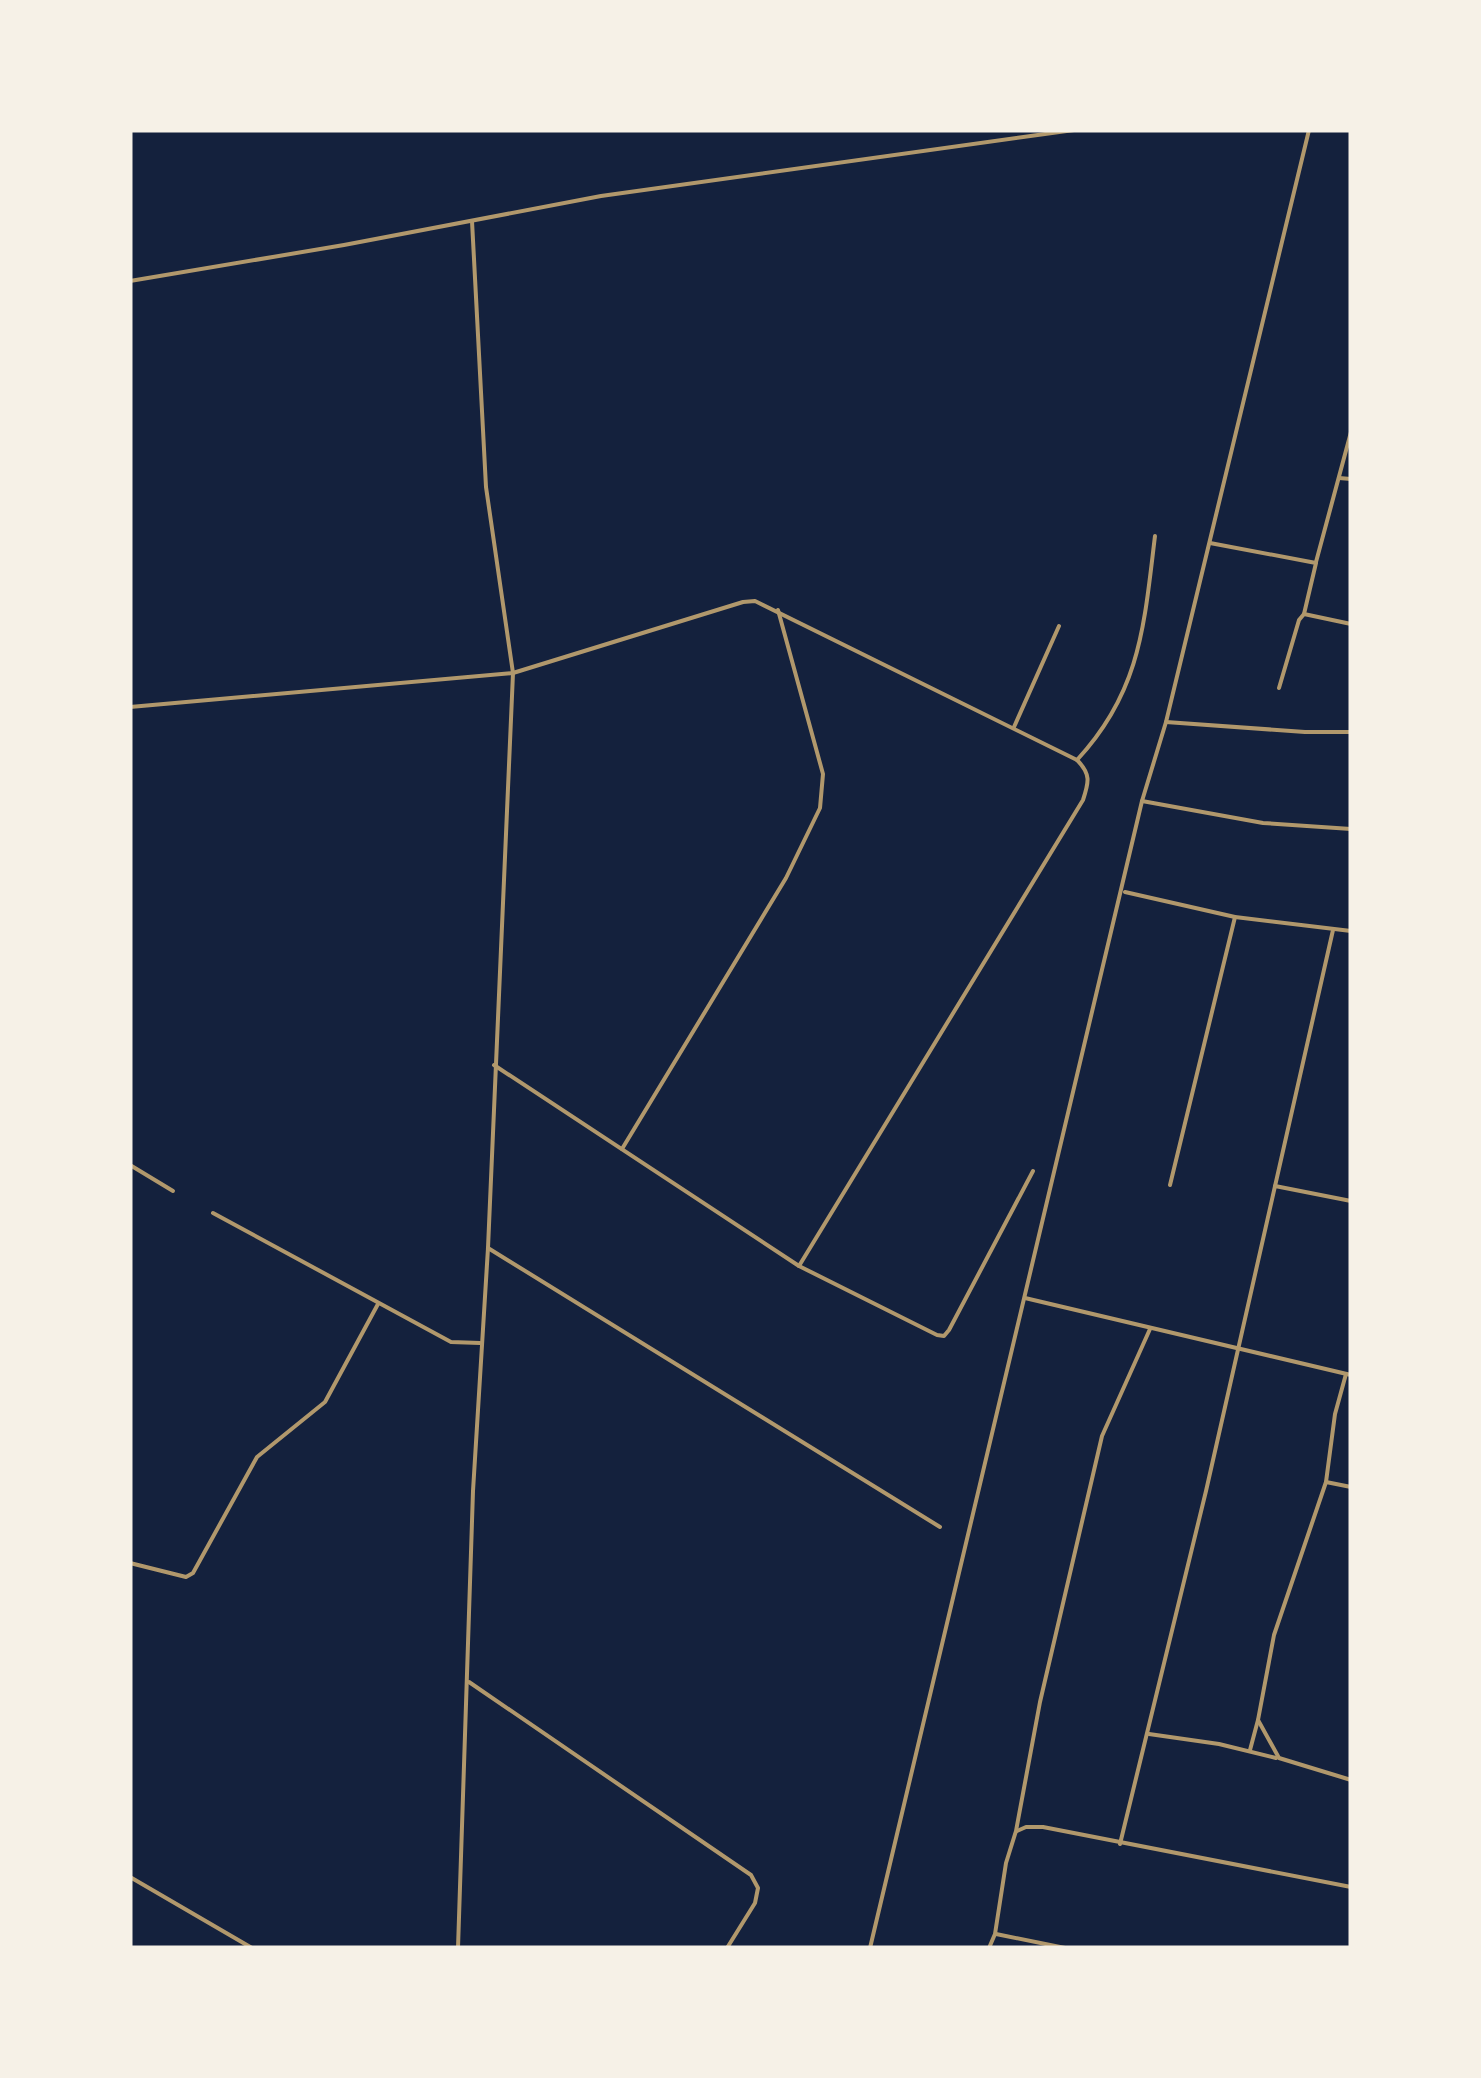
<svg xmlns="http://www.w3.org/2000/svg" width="1481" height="2078" font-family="'Golos Text',sans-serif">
	<rect width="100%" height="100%" fill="#14213d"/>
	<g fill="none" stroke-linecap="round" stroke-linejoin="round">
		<g stroke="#b1986c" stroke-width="4">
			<polyline points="130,281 344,245 601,196 1074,130"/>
			<polyline points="1339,478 1351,479"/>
			<polyline points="1210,543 1316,563 1304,614 1299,620 1279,688"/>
			<polyline points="1316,562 1351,432"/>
			<polyline points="1304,614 1351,624"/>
			<path d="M130,707l383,-34 230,-71 12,-1 322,159c14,14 12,22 6,40l-284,466"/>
			<polyline points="1166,722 1305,732 1351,732"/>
			<polyline points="1014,727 1059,626"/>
			<path d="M1077,760c64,-69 67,-135 78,-224"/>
			<polyline points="1142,801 1263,823 1351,829"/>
			<polyline points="1125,892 1235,917 1351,931"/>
			<polyline points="494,1065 799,1266 937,1335 944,1336 949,1330 1033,1171"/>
			<polyline points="622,1149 786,878 820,808 823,774 778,610"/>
			<polyline points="130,1165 173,1191"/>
			<polyline points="1170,1185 1235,917"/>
			<polyline points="1275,1186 1351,1201"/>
			<polyline points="213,1213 451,1342 480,1343"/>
			<polyline points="488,1248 940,1527"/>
			<polyline points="1025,1298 1351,1375"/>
			<polyline points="1346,1374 1335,1414 1326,1482 1274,1635 1258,1720 1279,1758 1351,1780"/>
			<polyline points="1326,1482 1351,1487"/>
			<polyline points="130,1563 186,1577 193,1573 257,1457 325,1402 378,1304"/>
			<polyline points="469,1682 751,1875 758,1888 755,1903 727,1948"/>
			<polyline points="1149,1734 1219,1744 1276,1758"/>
			<polyline points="1250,1750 1258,1720"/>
			<polyline points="1017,1831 1026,1827 1043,1827 1351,1887"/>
			<polyline points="1120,1844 1206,1491 1333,930"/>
			<polyline points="130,1877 252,1948"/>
			<polyline points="996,1934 1065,1948"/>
			<polyline points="458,1948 473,1491 488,1248 513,673 486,487 472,221"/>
			<polyline points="870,1948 1142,801 1166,722 1309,130"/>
			<polyline points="989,1948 995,1934 1006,1863 1016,1831 1040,1702 1102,1436 1150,1329"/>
		</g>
	</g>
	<rect width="1481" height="2078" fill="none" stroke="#f6f1e7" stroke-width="265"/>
</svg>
